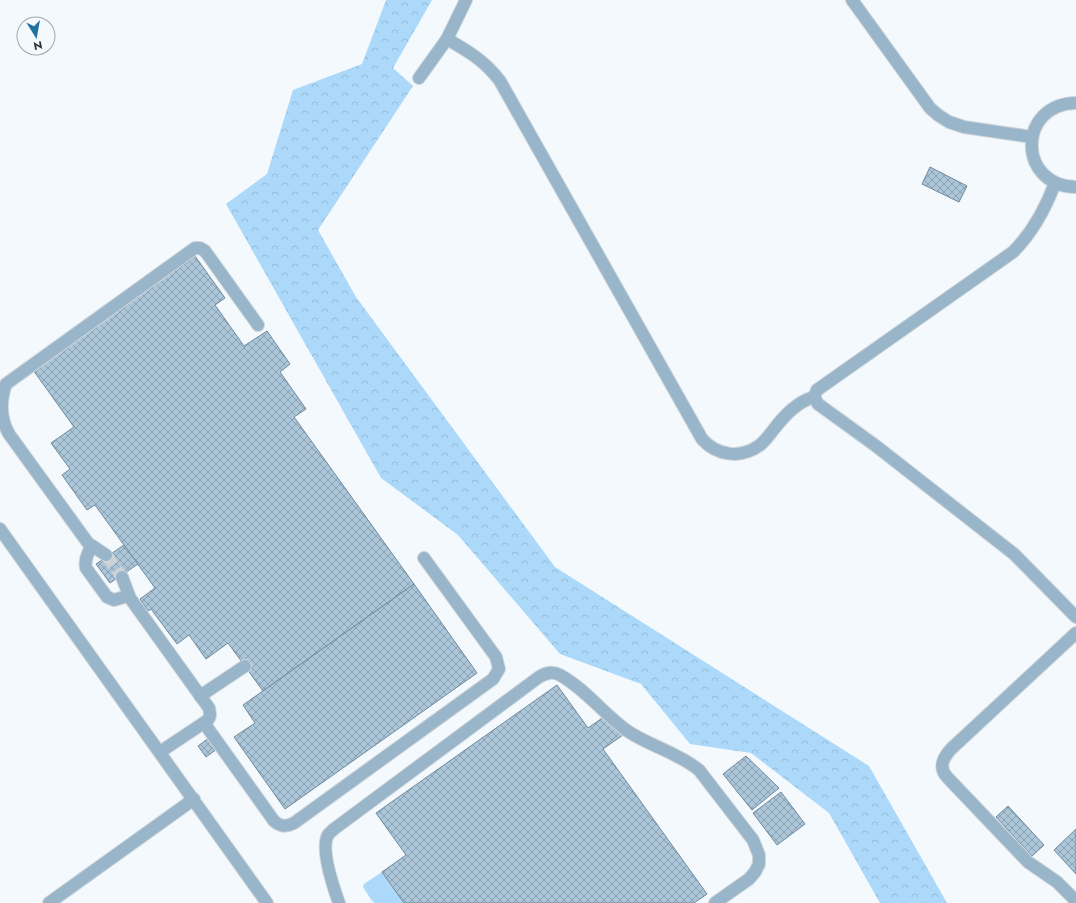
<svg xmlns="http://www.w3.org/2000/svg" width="1076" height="903" font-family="Jost,sans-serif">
	<defs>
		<pattern id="forest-crowns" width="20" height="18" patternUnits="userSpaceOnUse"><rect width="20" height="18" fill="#acd9fa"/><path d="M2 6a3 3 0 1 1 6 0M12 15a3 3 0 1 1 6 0" fill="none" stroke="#94bbd7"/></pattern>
		<pattern id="building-cross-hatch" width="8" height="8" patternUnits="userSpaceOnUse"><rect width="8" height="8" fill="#abc5d9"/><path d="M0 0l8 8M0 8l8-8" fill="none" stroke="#8ba1b1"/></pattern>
	</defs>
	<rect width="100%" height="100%" fill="#f4f9fd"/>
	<polygon fill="#acd9fa" points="382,872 404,903 375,903 372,901 363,887 364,884"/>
	<polygon fill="url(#forest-crowns)" points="386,0 432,0 393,68 413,86 318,230 356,297 555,567 869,766 947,903 880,903 829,813 751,753 690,744 641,684 560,654 458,535 381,478 226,204 267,174 293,90 362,64"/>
	<g fill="url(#building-cross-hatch)" stroke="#70899b">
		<polygon points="930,167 967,186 959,202 922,184"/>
		<polygon points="195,256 225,298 215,305 244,346 267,331 290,364 280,372 306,409 294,417 414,584 263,691 228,643 206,659 189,635 177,644 151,609 148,611 140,599 155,588 95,505 87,510 62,475 70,469 51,443 74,427 33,370 184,263 185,264"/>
		<polygon points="124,545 138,564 110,583 96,564"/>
		<polygon points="414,584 477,673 285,809 234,737 255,723 243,705"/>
		<polygon points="557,685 588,728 608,714 623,735 603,749 707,894 694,903 404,903 382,872 406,855 376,813"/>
		<polygon points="209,738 217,749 206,757 198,746"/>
		<polygon points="746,756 779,788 752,810 723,774"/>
		<polygon points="781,792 805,824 777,845 753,813"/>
		<polygon points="1008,806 1044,845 1032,856 996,817"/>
		<polygon points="1076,829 1076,874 1054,850"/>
	</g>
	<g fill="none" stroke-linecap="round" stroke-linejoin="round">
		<polyline stroke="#ccd2d6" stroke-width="12" stroke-dasharray="12 6" stroke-linecap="butt" points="106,555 122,577"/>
		<g stroke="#d0d6da" stroke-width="14">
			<g id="minor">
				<polyline points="852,0 930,108 938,115 949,122 964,127 1032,137"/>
				<path d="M447,39c21,12 38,22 53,42l202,358c15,17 39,20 58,6 6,-5 10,-11 14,-16 11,-14 23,-27 40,-32"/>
				<polyline points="419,78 447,39 466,0"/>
				<path d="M1076,103c-59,1 -59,83 0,84"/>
				<path d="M1055,183c-10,27 -22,49 -42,69l-196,138 -3,7 4,7 58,42 138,108 62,63"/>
				<polyline points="0,529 267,903"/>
				<path d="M91,546c-3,8 -7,14 -5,22l21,29 7,3 14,-4"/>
				<path d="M106,555l-18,-12 -79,-109c-9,-16 -9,-33 -3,-50l189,-136h5l5,3 53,74"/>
				<path d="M122,577l8,21 79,110c1,5 2,8 -1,12l-48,32"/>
				<path d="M1076,633l-125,116c-8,9 -13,18 -4,28l81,85 29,20 19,19"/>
				<polyline points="200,696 245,666"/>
				<path d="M204,723l70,98c7,6 12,6 20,2l199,-144 6,-10 -3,-12 -72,-99"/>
				<polyline points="49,903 194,799"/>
				<path d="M339,903c-5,-14 -19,-54 -11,-68 1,-2 4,-4 6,-6l205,-152c7,-4 13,-6 21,-2 25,14 43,38 66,55 23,16 51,22 73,40l54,70 6,15v9l-4,8 -6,7 -34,24"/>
			</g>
		</g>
		<use href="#minor" stroke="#98b5ca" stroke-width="12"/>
	</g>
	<g transform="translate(36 36) rotate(169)"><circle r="19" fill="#f4f9fd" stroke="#a3aab0"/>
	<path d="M0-3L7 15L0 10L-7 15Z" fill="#1f71a2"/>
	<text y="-6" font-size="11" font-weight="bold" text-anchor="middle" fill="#2a343c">N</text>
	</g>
</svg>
